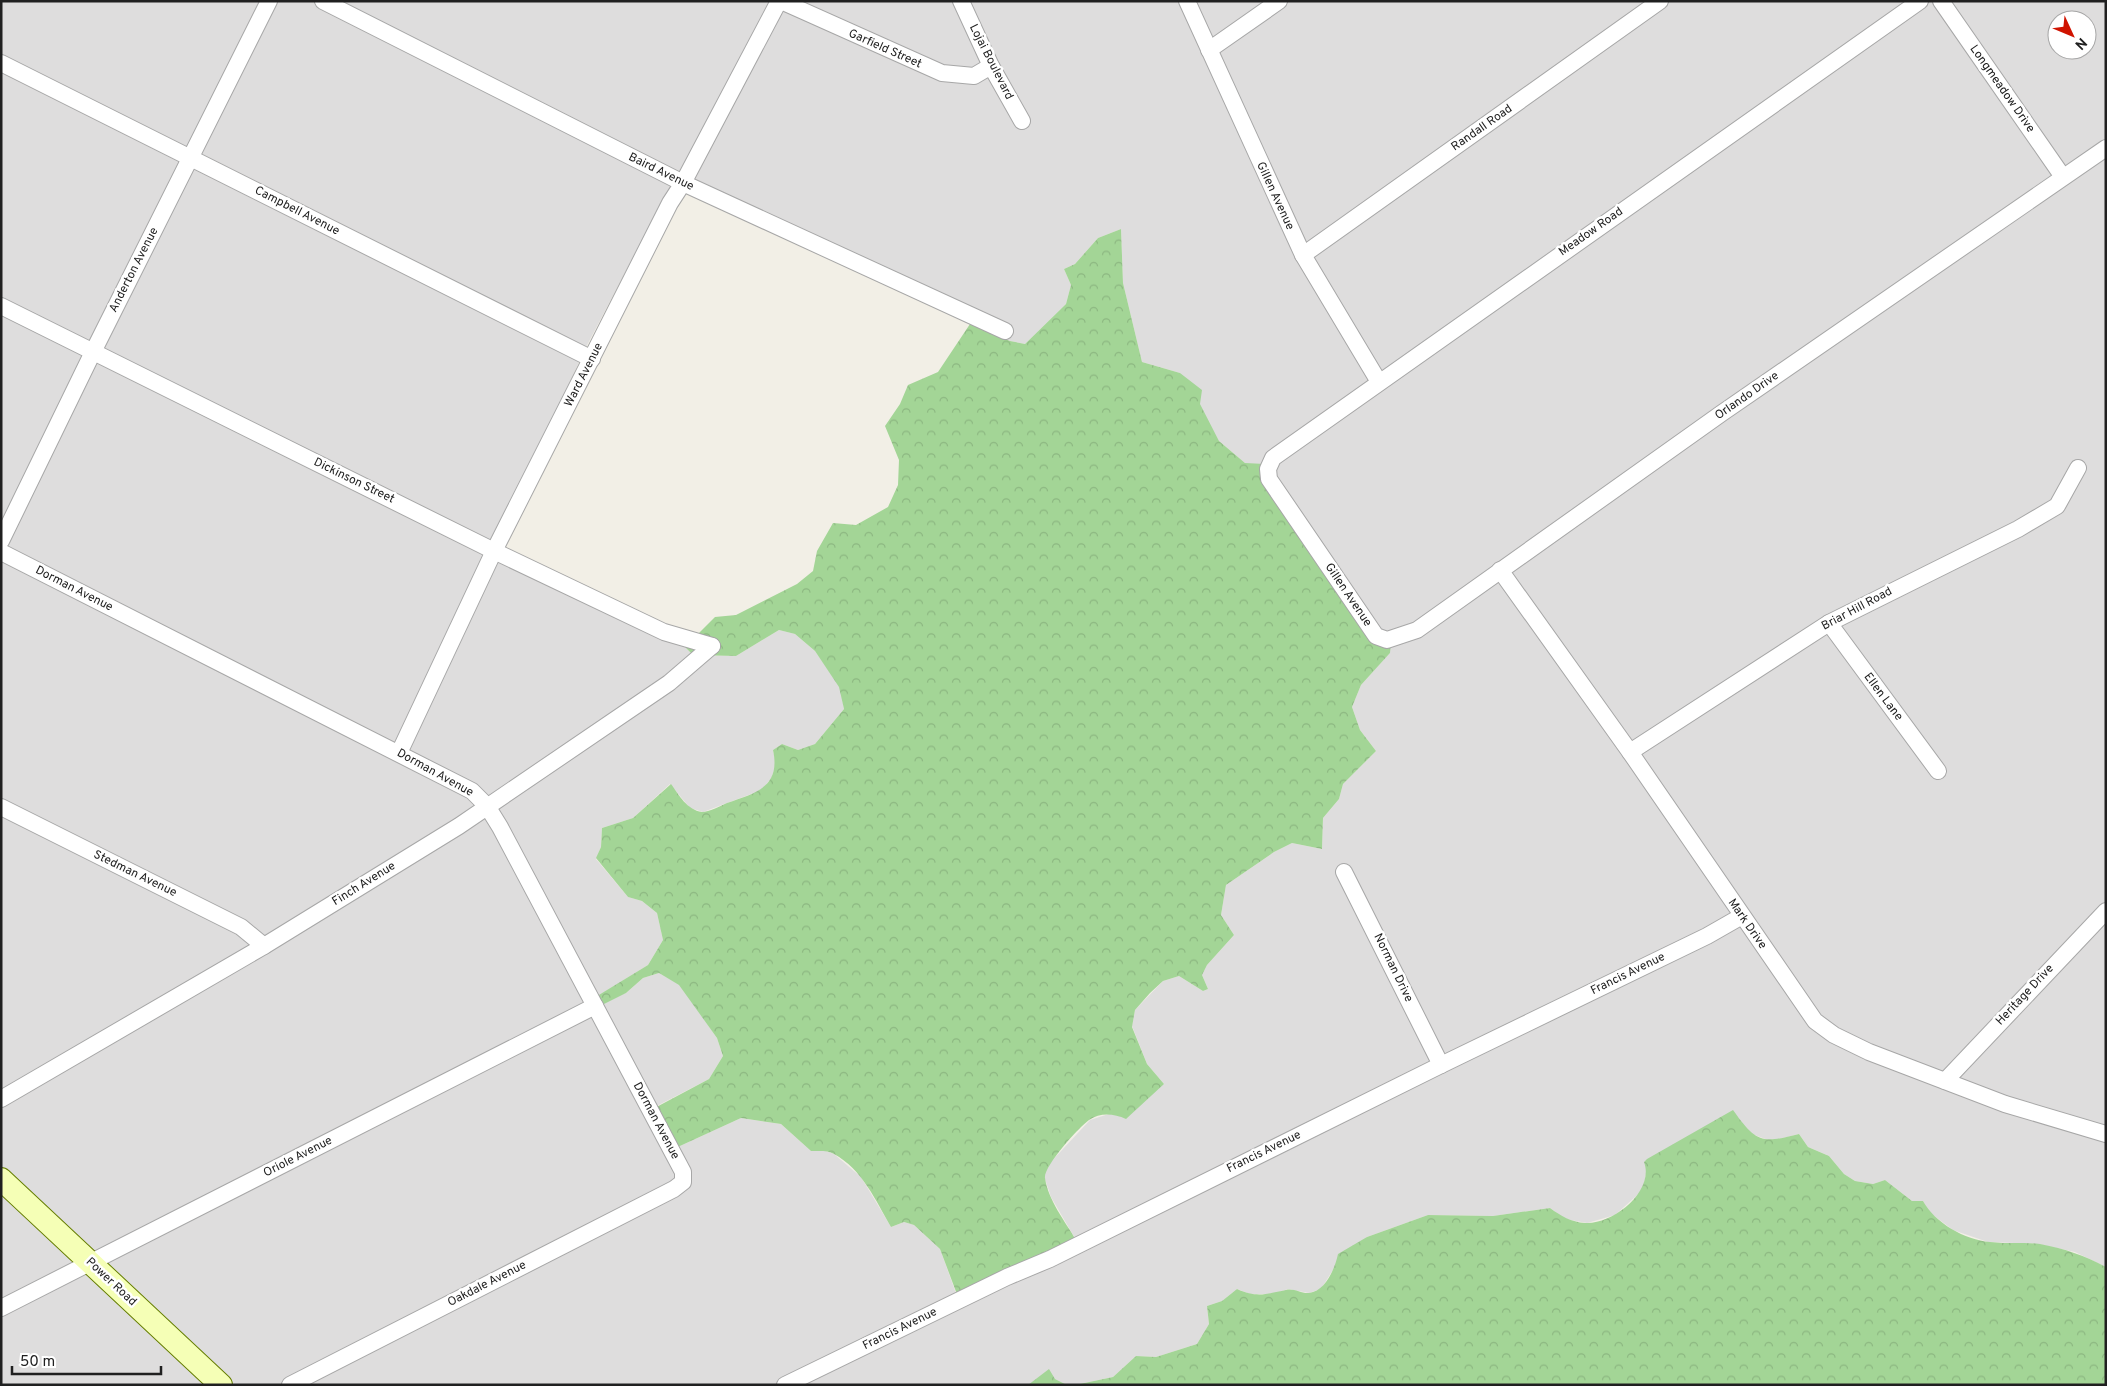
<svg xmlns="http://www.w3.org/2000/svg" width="2107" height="1386" font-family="Overpass,sans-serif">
	<defs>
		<pattern id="forest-crowns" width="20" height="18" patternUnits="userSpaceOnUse" patternTransform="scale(1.25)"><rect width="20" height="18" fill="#a3d596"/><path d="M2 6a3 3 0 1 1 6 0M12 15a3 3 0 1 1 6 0" fill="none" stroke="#8cb781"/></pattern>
	</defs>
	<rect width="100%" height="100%" fill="#f2efe6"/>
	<path fill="#dedddd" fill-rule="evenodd" d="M1,1h2105v1266l-31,-15 -37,-8 -50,-2 -35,-12 -24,-18 -6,-11h-11l-27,-21 -12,4 -18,-3 -11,-7 -15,-18 -21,-9 -9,-13 -28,7 -22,-8 -102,35 -4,22 -28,25 -28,8 -22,-4 -15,-11 -57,8 -65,-1 -61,22 -31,28 -15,24 -12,4 -21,-4 -14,5h-24l-13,-5 -15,12 -15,5 2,18 -12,20 -41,13 -20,-1 -23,21 -38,8h-8l-12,-6 -26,6h-1028zM2057,20h30v30h-30zM680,177l292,147 38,17 15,3 41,-40 5,-19 -7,-16 11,-5 23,-26 23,-9 2,54 19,79 38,11 39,68 26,22 145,190 -29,32 -9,22 8,23 16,21 -33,33 -4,15 -16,19 -1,31 -30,-6 -18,9 -48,33 -5,30 13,20 -27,30 -5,10 6,14 -5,2 -24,-15 -16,5 -28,29 -3,16 15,38 17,20 -52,29 -22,7 -42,45 -4,11 7,21 25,43 -119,56 -17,-47 -26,-24 -10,-3 -13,5 -30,-50 -27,-23 -8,-3h-15l-30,-27 -40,-6 -72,33 -20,-41 60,-31 14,-23 -6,-18 -37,-53 -21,-12 -16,5 -17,15 -36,8 58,-36 15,-25 -6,-27 -15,-12 -14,-4 -32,-38 5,-12 1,-19 31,-10 37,-34 20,24 13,4 59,-22 10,-13 4,-13 -3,-14 9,-6 16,6 17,-6 29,-35 -4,-22 -25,-36 -20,-17 -16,-4 -43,26 -43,-1 -8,-8 -189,-103 89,-195 44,-84z"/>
	<g fill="url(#forest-crowns)">
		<path d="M1121,229l2,54 19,79 38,11 22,17 -2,14 19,37 26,22 20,1 43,69 83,109 -1,11 -29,32 -9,22 8,23 16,21 -33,33 -4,15 -16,19 -1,31 -30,-6 -18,9 -48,33 -5,30 13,20 -27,30 -5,10 6,14 -5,2 -24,-15 -16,5 -13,12 -15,17 -3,17 15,37 17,20 -38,35c-12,-5 -25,-7 -37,1 -10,7 -46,47 -44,58 3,22 20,43 31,62l-118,57 -18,-48 -26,-24 -10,-3 -13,5c-15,-26 -29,-58 -57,-73 -6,-4 -15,-3 -23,-3l-30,-27 -40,-6 -72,33 -20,-40 60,-32 14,-23 -6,-18 -38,-53 -20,-12 -16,5 -17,15 -32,16 -5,-8 59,-36 15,-25 -6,-27 -15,-12 -14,-4 -32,-39 5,-11 1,-19 31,-10 38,-34c8,11 16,26 31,28 7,0 18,-6 25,-9 29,-10 54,-16 46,-53l9,-6 16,6 17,-6 29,-35 -5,-22 -24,-36 -20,-17 -16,-4 -43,26 -43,-1 -8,-8 30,-30 21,-2 61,-31 16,-13 4,-20 16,-28 23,2 32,-18 10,-22 1,-25 -14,-34 15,-22 8,-19 30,-13 32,-48 40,17 15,3 41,-40 5,-19 -7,-16 11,-5 23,-26z"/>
		<path d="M1733,1110c23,32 28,34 66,24l9,13 21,9 15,18 11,7 18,3 12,-4 27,21h11c12,22 42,39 67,41 17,2 34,0 50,2 26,5 43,11 66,23v118h-1031l38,-8 23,-21 20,1 41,-13 12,-20 -2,-18 15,-5 15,-12c20,9 29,5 49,1 8,-2 16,4 23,3 17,-2 26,-25 29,-39l29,-17 61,-22 65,1 57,-8c11,8 21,14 35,15 28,2 70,-32 59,-61l3,-3z"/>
		<polygon points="1049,1369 1055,1379 1067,1385 1028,1385"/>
	</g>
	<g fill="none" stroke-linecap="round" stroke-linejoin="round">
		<g stroke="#a7a7a7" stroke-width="18">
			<g id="street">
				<polyline points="323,1 683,183 1005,331"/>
				<polyline points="781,1 942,73 974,76 991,66"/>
				<polyline points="961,1 991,66 1022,121"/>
				<polyline points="1187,1 1303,255 1379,382"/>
				<polyline points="1920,1 1273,458 1268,469 1269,479 1376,636 1387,640 1417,630 1722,413 2106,148"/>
				<polyline points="1941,1 2063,177"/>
				<polyline points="1209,50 1279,1"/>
				<polyline points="1,63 592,359"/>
				<polyline points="1303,255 1660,1"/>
				<polyline points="1,306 494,551 664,632 712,646"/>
				<polyline points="1,541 93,352 269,1"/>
				<polyline points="1,552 472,791 487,806 500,827 683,1172 683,1182 674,1189 290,1385"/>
				<polyline points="1500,570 1630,752 1815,1021 1834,1035 1869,1052 2005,1104 2106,1134"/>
				<polyline points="1829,623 1938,771"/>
				<polyline points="1630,752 1829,623 2018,529 2057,506 2078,468"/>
				<polyline points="399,753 494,551 670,203 683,183 779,1"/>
				<polyline points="1,807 241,927 264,946"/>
				<polyline points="1344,872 1441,1065"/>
				<polyline points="1945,1081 2106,911"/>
				<polyline points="1,1099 264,946 459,826 669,683 712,646"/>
				<polyline points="1,1308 595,1006"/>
				<polyline points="785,1385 1007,1277 1050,1259 1441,1065 1707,936 1742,916"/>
			</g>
		</g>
		<g stroke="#657e00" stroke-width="24">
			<polyline id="secondary" points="1,1179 221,1385"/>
		</g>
		<use href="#street" stroke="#fff" stroke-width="16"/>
		<use href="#secondary" stroke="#f5ffb6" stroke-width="22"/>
	</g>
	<g text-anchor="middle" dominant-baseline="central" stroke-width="5" stroke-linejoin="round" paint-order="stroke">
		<g font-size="12" fill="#202020" stroke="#fff">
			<text transform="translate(885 49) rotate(24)">Garfield Street</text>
			<text transform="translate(991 62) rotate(63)">Lojai Boulevard</text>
			<text transform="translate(2002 89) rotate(55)">Longmeadow Drive</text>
			<text transform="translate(1482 128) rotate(-35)">Randall Road</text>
			<text transform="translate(661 172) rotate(26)">Baird Avenue</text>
			<text transform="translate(1275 196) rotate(65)">Gillen Avenue</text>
			<text transform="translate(297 211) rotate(27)">Campbell Avenue</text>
			<text transform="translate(1591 232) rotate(-35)">Meadow Road</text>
			<text transform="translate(134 270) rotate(-63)">Anderton Avenue</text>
			<text transform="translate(584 375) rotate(-63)">Ward Avenue</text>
			<text transform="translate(1747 396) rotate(-35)">Orlando Drive</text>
			<text transform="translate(354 481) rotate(26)">Dickinson Street</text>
			<text transform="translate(74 589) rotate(27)">Dorman Avenue</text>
			<text transform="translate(1348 595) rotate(56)">Gillen Avenue</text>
			<text transform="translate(1857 609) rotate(-28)">Briar Hill Road</text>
			<text transform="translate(1883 697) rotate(53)">Ellen Lane</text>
			<text transform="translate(435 773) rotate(29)">Dorman Avenue</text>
			<text transform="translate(135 874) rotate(26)">Stedman Avenue</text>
			<text transform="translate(364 884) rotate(-32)">Finch Avenue</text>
			<text transform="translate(1747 924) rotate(55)">Mark Drive</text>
			<text transform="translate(1393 968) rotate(64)">Norman Drive</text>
			<text transform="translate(1628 974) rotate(-26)">Francis Avenue</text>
			<text transform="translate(2025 995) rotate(-47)">Heritage Drive</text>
			<text transform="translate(656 1121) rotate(62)">Dorman Avenue</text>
			<text transform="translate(1264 1152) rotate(-26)">Francis Avenue</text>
			<text transform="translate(298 1157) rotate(-27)">Oriole Avenue</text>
			<text transform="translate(111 1282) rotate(43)">Power Road</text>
			<text transform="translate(487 1284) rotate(-27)">Oakdale Avenue</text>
			<text transform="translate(900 1329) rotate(-26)">Francis Avenue</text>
		</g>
	</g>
	<rect width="2107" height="1386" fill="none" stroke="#202020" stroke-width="5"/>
	<g transform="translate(2072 35) rotate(134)"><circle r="24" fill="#ffffff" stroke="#a6a6a6"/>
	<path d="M0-4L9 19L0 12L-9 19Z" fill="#d01300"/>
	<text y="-8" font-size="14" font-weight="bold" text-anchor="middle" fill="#202020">N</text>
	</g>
	<path d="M12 1366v8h149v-8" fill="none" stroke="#202020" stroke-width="2.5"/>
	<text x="20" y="1366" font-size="15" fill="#202020" stroke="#ffffff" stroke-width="4" paint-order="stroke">50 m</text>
</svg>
